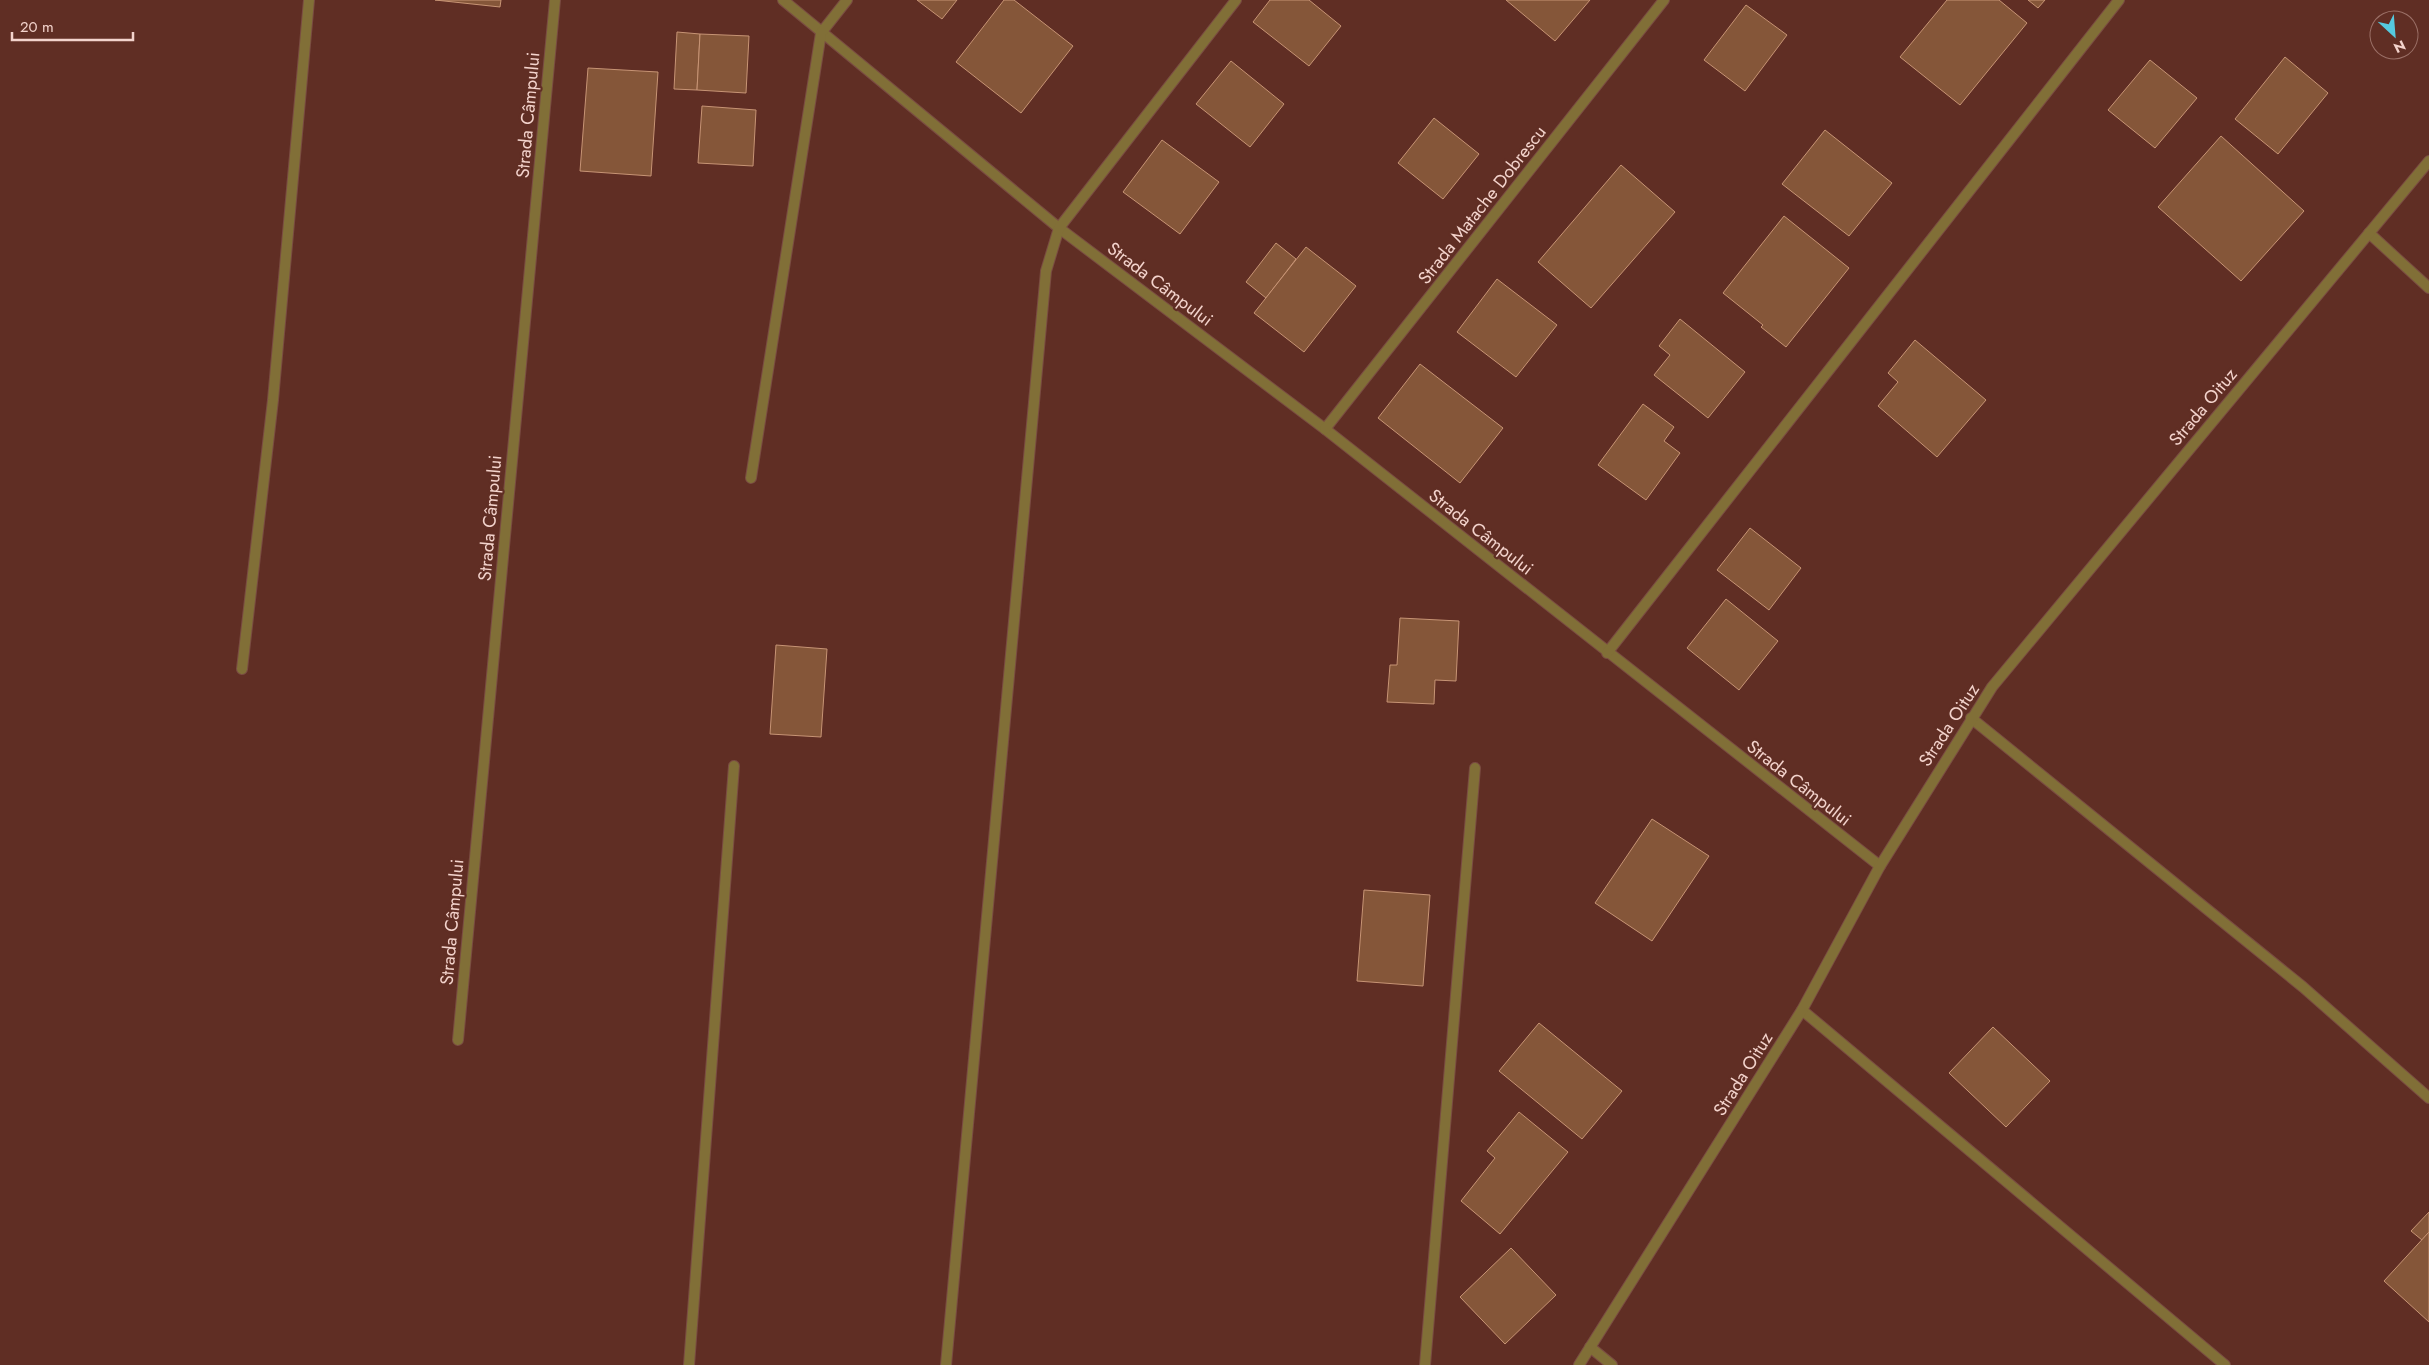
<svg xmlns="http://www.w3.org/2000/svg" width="2429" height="1365" font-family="Jost,sans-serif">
	<rect width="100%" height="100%" fill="#602e24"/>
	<g fill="#855639" stroke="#c79475">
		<polygon points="435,0 501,0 500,7"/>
		<polygon points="917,0 957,0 942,19"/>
		<polygon points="1004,0 1014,0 1073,46 1021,113 956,62"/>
		<polygon points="1270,0 1309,0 1341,26 1309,66 1253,22"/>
		<polygon points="1506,0 1590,0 1555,41"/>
		<polygon points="1947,0 1999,0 2027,23 1960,105 1900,57"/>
		<polygon points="2028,0 2045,0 2038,8"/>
		<polygon points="1746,5 1787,35 1745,91 1704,60"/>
		<polygon points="677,32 700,34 697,90 674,89"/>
		<polygon points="700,34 749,36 746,93 697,90"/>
		<polygon points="2285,57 2328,93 2278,154 2235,119"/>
		<polygon points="2150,60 2197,98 2155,148 2108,110"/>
		<polygon points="1231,61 1284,104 1250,147 1196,104"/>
		<polygon points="588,68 658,72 651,176 580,171"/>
		<polygon points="702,106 756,110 753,166 698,163"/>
		<polygon points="1434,118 1479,154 1443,199 1398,163"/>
		<polygon points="1825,130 1892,183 1849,236 1782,184"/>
		<polygon points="2221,136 2304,211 2241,281 2158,207"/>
		<polygon points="1162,140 1219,182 1180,234 1123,192"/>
		<polygon points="1621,165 1675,212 1591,308 1538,262"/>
		<polygon points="1784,216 1849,268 1786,347 1761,327 1763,325 1723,293"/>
		<polygon points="1276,243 1296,259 1266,298 1246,282"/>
		<polygon points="1306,247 1356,286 1304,352 1254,313"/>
		<polygon points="1497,279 1557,325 1516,377 1457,332"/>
		<polygon points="1680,319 1745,372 1708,418 1654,375 1670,355 1659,346"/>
		<polygon points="1915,340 1986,400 1937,457 1878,406 1898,382 1888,373"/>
		<polygon points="1420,364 1503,428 1460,483 1378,418"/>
		<polygon points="1643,404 1674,427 1664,441 1680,453 1646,500 1598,465"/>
		<polygon points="1750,528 1801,568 1769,610 1717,570"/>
		<polygon points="1726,599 1778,641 1739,690 1687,648"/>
		<polygon points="1400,618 1459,621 1456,681 1435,680 1434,704 1387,702 1390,665 1397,665"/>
		<polygon points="776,645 827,649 821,737 770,734"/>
		<polygon points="1652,819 1709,856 1652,941 1595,903"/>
		<polygon points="1364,890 1430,895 1423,986 1357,981"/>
		<polygon points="1539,1023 1622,1091 1582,1139 1499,1071"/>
		<polygon points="1993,1027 2050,1081 2006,1127 1949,1073"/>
		<polygon points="1519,1112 1568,1152 1500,1234 1461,1201 1495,1158 1487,1151"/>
		<polygon points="2429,1212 2429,1232 2422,1240 2411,1231"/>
		<polygon points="2429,1232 2429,1322 2384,1281"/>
		<polygon points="1511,1248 1556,1295 1505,1344 1460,1297"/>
	</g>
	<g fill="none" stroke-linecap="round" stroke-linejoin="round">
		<g stroke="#7a4c42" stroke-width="12">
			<g id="minor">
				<polyline points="783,0 1059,228 1325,429 1880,866"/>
				<polyline points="2369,233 2429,288"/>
				<polyline points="1325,429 1664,0"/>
				<polyline points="751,478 821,33 847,0"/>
				<polyline points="1607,653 2119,0"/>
				<polyline points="242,669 273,400 309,0"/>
				<polyline points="1971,718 2303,987 2429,1098"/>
				<polyline points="1802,1010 2225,1365"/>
				<polyline points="458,1040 555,0"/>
				<polyline points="1590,1347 1612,1365"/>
				<polyline points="689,1365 734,766"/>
				<polyline points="946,1365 1046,271 1059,228 1236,0"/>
				<polyline points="1425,1365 1475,768"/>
				<polyline points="1579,1365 1802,1010 1880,866 1992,687 2429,161"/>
			</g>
		</g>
		<use href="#minor" stroke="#816f37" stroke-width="10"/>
	</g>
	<g text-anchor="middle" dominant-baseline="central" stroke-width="4.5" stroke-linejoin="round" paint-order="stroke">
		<g font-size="18" fill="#f3d3cc" stroke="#602e24">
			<text transform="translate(528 115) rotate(-85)">Strada Câmpului</text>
			<text transform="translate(1482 205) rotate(-52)">Strada Matache Dobrescu</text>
			<text transform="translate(1160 284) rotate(37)">Strada Câmpului</text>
			<text transform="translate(2203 407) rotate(-50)">Strada Oituz</text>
			<text transform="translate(490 518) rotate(-85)">Strada Câmpului</text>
			<text transform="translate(1481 532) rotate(38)">Strada Câmpului</text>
			<text transform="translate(1949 725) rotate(-57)">Strada Oituz</text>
			<text transform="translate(1799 783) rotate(38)">Strada Câmpului</text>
			<text transform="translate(452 922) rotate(-85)">Strada Câmpului</text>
			<text transform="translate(1743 1074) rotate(-58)">Strada Oituz</text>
		</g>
	</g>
	<g transform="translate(2394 35) rotate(154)"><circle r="24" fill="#602e24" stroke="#9b7067"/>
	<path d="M0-4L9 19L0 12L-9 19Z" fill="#55cadf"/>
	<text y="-8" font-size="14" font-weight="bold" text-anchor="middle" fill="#f3d3cc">N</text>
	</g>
	<path d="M12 32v8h121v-8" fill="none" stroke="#f3d3cc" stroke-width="2.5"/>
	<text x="20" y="32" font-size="15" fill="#f3d3cc" stroke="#602e24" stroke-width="4" paint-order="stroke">20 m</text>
</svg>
